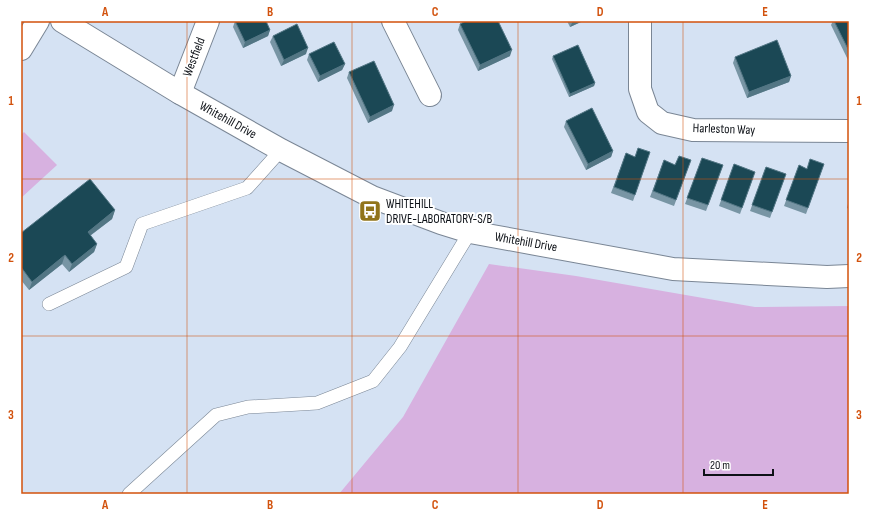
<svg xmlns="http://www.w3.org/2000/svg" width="870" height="515" font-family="'Sofia Sans Condensed',sans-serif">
	<rect width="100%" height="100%" fill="#d5e2f3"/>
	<g fill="#d7b1e0">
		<polygon points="24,132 57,165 21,198 21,135"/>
		<polygon points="489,264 576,276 755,307 849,306 849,494 339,494 403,417"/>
	</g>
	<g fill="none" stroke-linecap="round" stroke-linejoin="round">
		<g stroke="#7a8695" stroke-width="14">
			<g id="service">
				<polyline points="49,304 126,267 142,224 247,188 281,150"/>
				<polyline points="129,494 216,415 248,407 317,403 373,381 400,347 470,232"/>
			</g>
		</g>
		<g stroke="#7a8695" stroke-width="24">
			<g id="minor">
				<polyline points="393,21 430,95"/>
				<polyline points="640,21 640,89 648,112 662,123 693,130 849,131"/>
				<polyline points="21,49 38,21"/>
				<polyline points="180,93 208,21"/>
			</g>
		</g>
		<g stroke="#7a8695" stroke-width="24">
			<polyline id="tertiary" points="62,21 180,93 281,150 372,197 441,223 470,232 673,269 827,277 849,276"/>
		</g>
		<use href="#service" stroke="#fff" stroke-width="13"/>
		<use href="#minor" stroke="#fff" stroke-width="22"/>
		<use href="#tertiary" stroke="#fff" stroke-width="22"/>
	</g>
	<g fill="#7895a4">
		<polygon points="235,21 270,30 268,36 243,48 233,27"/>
		<polygon points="567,21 583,21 570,27"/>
		<polygon points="833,21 849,21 849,62 831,25"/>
		<polygon points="460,24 510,56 478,71 458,30"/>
		<polygon points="273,36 306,54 281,66 270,42"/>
		<polygon points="309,54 345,64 342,70 318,82 307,60"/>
		<polygon points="553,56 595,83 594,86 569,97 552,59"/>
		<polygon points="735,57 791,76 789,82 747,98 733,63"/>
		<polygon points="349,72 392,111 368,123 347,78"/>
		<polygon points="566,121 613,151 611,157 586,170 564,127"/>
		<polygon points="650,152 633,201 611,193 626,153 635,157"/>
		<polygon points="702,158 723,165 706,211 685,204"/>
		<polygon points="664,160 675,165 691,160 674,206 650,197"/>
		<polygon points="734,164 755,172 740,214 719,206"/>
		<polygon points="824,164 806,214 784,206 799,165 807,169"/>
		<polygon points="766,167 786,174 770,218 750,211"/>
		<polygon points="849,200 849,209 847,208"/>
		<polygon points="115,210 112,219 90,236 97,244 94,252 69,272 62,264 29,290 21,280 21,233"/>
	</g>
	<g fill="#537684">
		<polygon points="573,21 583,21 570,27"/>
		<polygon points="270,30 268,36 243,48 245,42"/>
		<polygon points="308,48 306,54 281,66 284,60"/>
		<polygon points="512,50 510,56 478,71 480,65"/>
		<polygon points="345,64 342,70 318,82 320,76"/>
		<polygon points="791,76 789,82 747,98 749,92"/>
		<polygon points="595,83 594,86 569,97 570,94"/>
		<polygon points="394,105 392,111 368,123 370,117"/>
		<polygon points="613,151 611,157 586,170 588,164"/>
		<polygon points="115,210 112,219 84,240 88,232"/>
		<polygon points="97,244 94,252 69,272 72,264"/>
		<polygon points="65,255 62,264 29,290 32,282"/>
	</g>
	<g fill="#1b4855" stroke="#537684">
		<polygon points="235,21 266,21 270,30 245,42"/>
		<polygon points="466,21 498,21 512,50 480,65 460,24"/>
		<polygon points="834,21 849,21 849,51"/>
		<polygon points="297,24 308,48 284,60 273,36"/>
		<polygon points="777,40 791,76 749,92 735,57"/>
		<polygon points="334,42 345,64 320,76 309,54"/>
		<polygon points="578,45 595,83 570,94 553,56"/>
		<polygon points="374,61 394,105 370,117 349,72"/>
		<polygon points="592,108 613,151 588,164 566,121"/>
		<polygon points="638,148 650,152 635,195 614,187 626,153 635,157"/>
		<polygon points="679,156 691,160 676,200 653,191 664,160 675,165"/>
		<polygon points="702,158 723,165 708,205 687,198"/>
		<polygon points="810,159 824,164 808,208 786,200 799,165 807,169"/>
		<polygon points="734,164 755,172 742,208 721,200"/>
		<polygon points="766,167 786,174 772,212 752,205"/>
		<polygon points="90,179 115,210 88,232 97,244 72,264 65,255 32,282 21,267 21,233"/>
	</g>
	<path fill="none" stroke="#d2520d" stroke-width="1" stroke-opacity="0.55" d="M187,21v473M352,21v473M518,21v473M683,21v473M21,179h828M21,336h828"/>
	<defs>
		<g id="bus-square" transform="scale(1.15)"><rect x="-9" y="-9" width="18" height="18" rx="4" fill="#91741a" stroke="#fff"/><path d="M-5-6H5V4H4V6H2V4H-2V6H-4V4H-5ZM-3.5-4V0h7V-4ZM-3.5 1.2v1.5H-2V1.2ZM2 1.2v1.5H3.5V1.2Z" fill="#fff"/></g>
	</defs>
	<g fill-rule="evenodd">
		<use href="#bus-square" x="370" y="211"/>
	</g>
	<g text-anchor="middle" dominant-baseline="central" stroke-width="4" stroke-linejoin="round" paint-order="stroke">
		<g font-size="13" fill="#0d1117" stroke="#fff">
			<text transform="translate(194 57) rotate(-69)">Westfield</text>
			<text transform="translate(228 120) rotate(29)">Whitehill Drive</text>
			<text transform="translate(724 129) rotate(2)">Harleston Way</text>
			<text transform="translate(526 242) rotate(10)">Whitehill Drive</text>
		</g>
		<g font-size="13" fill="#0d1117" stroke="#fff" text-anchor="start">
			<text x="386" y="204">WHITEHILL<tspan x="386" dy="15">DRIVE-LABORATORY-S/B</tspan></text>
		</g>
	</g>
	<rect width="870" height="515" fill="none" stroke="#ffffff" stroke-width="44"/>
	<path d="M704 469v6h69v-6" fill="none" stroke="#0d1117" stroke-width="2"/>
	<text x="710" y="469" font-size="12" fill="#0d1117" stroke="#ffffff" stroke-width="3" paint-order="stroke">20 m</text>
	<rect x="22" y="22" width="826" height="471" fill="none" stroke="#d2520d" stroke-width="1.5"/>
	<g font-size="13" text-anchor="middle" font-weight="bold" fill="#d2520d">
		<text x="105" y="16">A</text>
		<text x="270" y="16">B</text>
		<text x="435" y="16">C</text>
		<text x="600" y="16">D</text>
		<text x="765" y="16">E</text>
		<text x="11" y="105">1</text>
		<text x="859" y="105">1</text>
		<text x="11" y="262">2</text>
		<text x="859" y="262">2</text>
		<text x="11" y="419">3</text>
		<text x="859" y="419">3</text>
		<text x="105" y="509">A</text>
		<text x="270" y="509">B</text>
		<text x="435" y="509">C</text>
		<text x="600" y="509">D</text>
		<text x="765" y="509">E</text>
	</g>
</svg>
